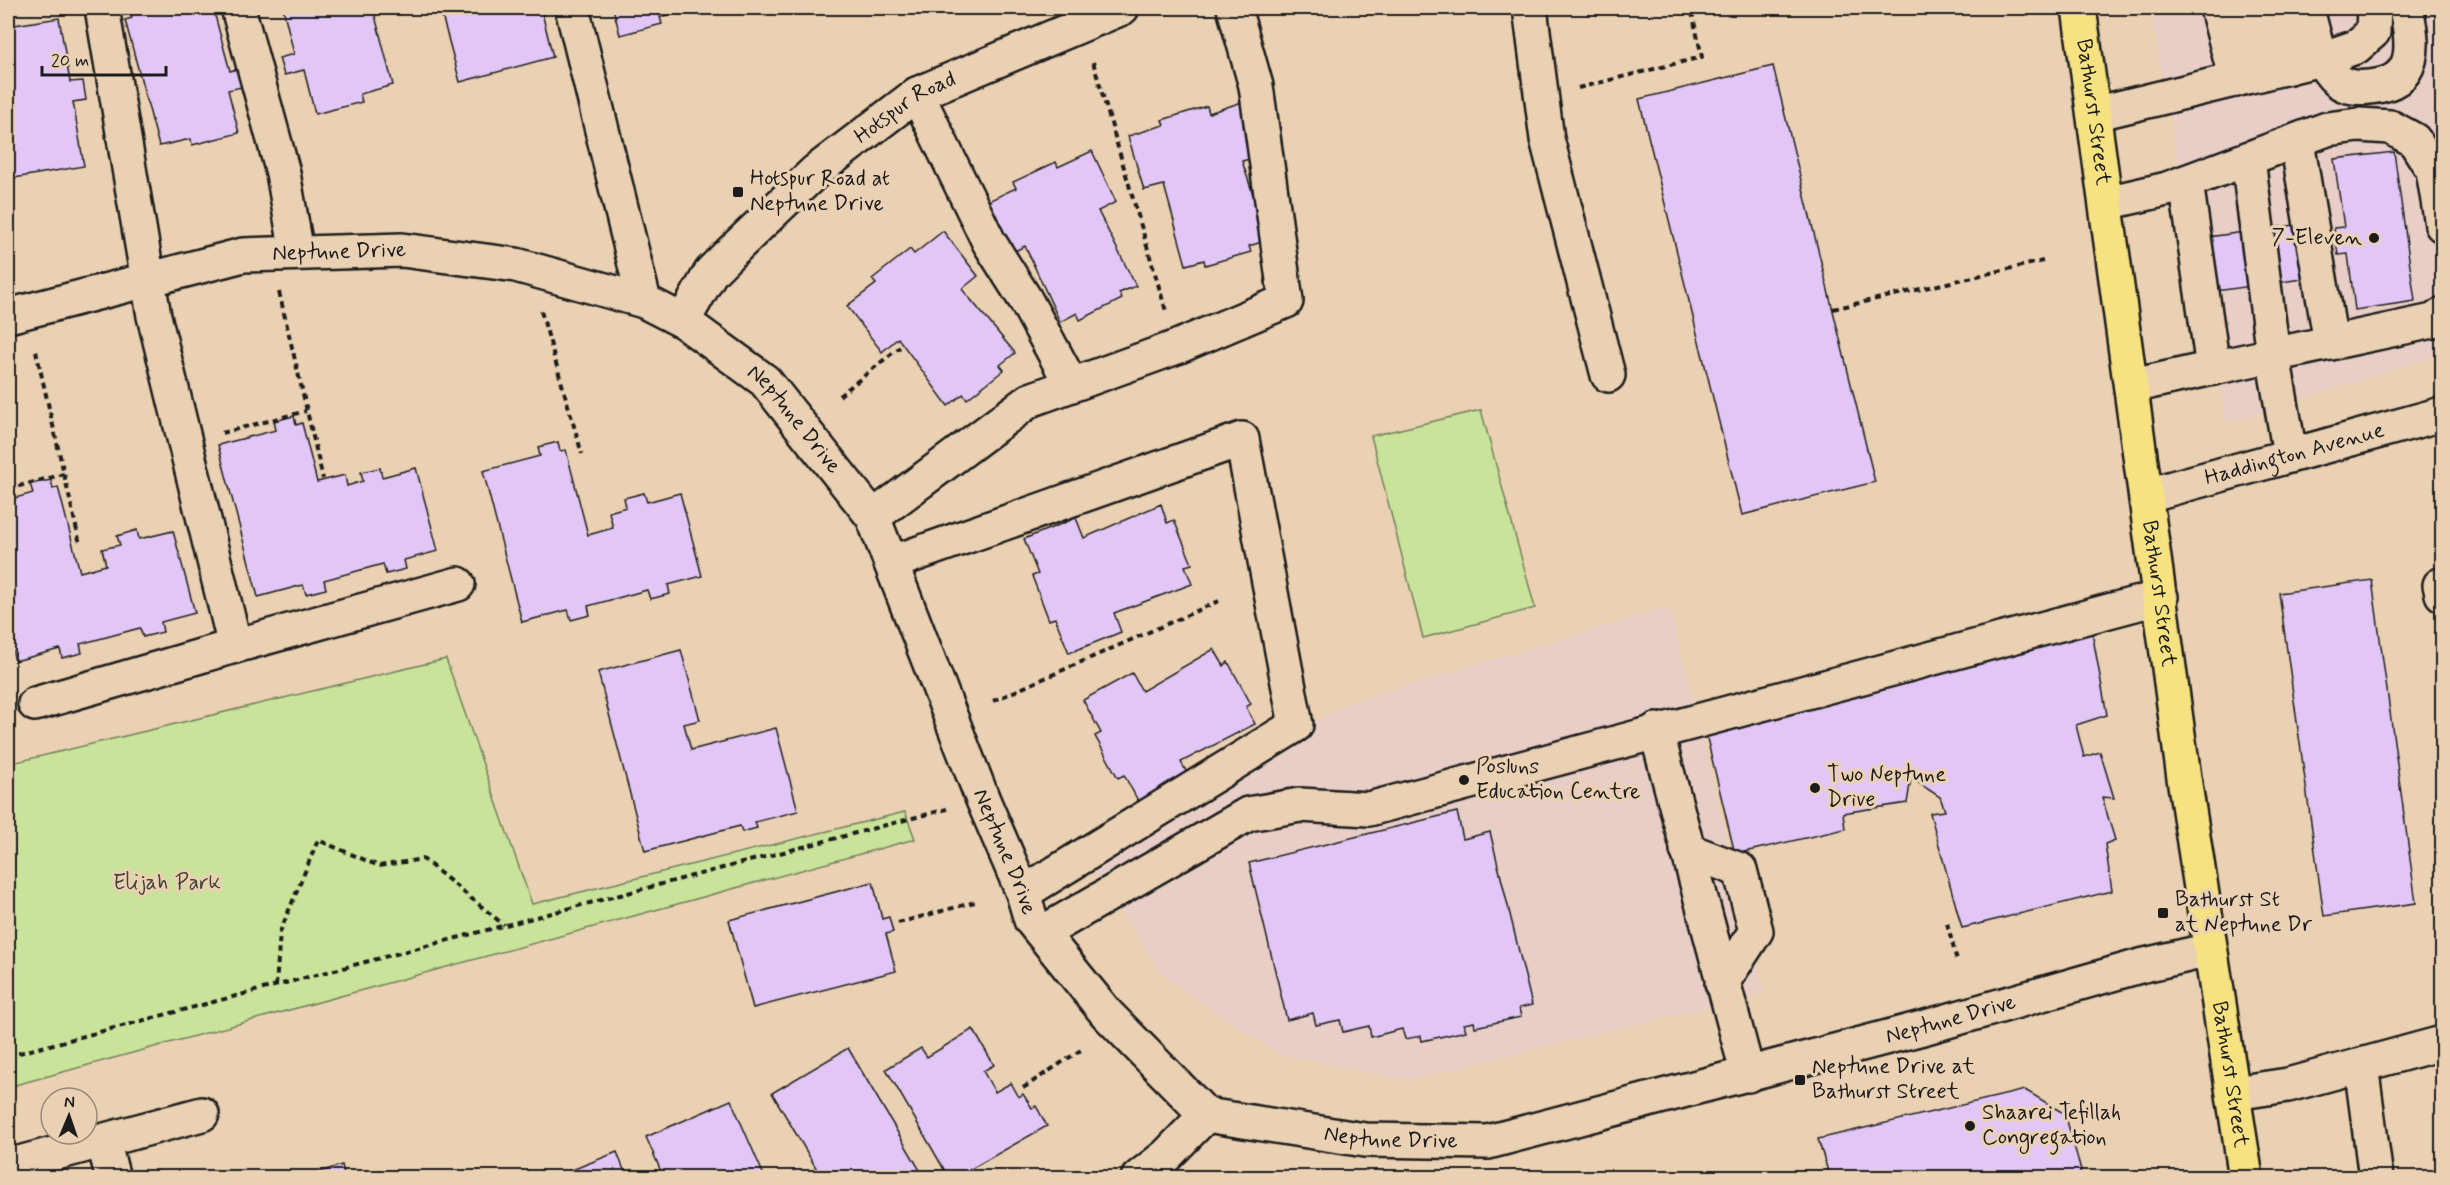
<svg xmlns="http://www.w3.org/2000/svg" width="2450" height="1185" font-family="Mynerve,sans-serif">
	<rect width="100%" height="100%" fill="#ebd1b3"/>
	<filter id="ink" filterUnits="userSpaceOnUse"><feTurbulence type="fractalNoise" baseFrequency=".0167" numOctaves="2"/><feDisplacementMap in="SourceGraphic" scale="12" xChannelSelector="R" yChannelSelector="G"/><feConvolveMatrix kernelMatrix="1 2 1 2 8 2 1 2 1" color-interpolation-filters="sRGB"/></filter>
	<g filter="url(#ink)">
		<g fill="#e8cec7">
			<polygon points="2150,8 2430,8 2442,54 2442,354 2226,423"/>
			<polygon points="1670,607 1764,993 1407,1080 1278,1054 1165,977 1083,856 1348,703"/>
		</g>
		<g fill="#c9e39a" stroke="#72805b" stroke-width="1.5">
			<polygon points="1481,410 1535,608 1423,638 1371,436"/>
			<polygon points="446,659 532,904 905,812 915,839 8,1087 8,764"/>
		</g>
		<g fill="#e2c7f6" stroke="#1c1c1c" stroke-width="1.5">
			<polygon points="129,8 213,8 230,71 245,67 250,85 228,90 239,133 192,145 191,139 159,146 125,20 132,18"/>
			<polygon points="283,8 373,8 393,85 360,94 362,102 315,114 304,70 284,75 279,58 294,54"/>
			<polygon points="440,8 546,8 541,9 553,57 460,82"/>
			<polygon points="613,8 693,8 660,17 662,24 620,35"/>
			<polygon points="720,8 746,8 722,14"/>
			<polygon points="59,18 70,82 83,81 86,100 73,102 84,166 8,179 8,26"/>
			<polygon points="1773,66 1875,482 1742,515 1639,99"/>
			<polygon points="1245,101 1261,156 1242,161 1268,240 1249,246 1251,252 1205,265 1204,260 1186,265 1164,185 1144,190 1128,136 1164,125 1162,120 1207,106 1209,113"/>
			<polygon points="1092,151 1116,202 1098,211 1136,286 1119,293 1122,299 1080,320 1077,313 1060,322 1025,246 1006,255 982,204 1016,188 1013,182 1056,162 1058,167"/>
			<polygon points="2394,152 2415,301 2355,310 2348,254 2338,255 2334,228 2344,227 2334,159"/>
			<polygon points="2302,224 2310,278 2209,292 2201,238"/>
			<polygon points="943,231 978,276 962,289 1015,353 1000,365 1004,370 967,399 963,394 948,406 898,338 882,352 847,306 876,284 872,279 910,249 914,254"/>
			<polygon points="294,416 296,425 302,423 317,482 345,475 347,486 363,481 361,472 380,468 382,477 416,468 438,551 404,560 406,569 386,574 383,564 324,580 326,589 306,594 303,585 258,597 218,445 276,430 274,421"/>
			<polygon points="558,442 560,451 566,450 588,535 613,528 609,512 626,507 624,498 644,493 647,502 680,493 702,576 668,585 670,594 650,599 647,590 588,606 590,615 571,620 568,610 522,622 483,471 540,456 538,447"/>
			<polygon points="51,480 53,489 58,487 80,572 106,565 102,549 120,545 117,536 137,530 139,539 173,531 195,613 161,622 163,632 143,637 140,628 80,644 82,653 62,658 60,649 15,661 8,633 8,500 33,493 30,484"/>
			<polygon points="1161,504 1167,523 1174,520 1192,564 1185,566 1192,584 1114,613 1121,632 1069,653 1055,618 1049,620 1032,576 1038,574 1024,539 1076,518 1084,538"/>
			<polygon points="2372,580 2416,903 2324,916 2279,593"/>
			<polygon points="2092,632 2107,715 2076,725 2084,757 2100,752 2114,798 2102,797 2115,840 2105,844 2112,891 1962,928 1930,813 1945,811 1940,797 1911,778 1907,803 1843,813 1845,829 1735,854 1705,730"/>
			<polygon points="1214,649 1224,666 1228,662 1251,704 1246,707 1255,724 1181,762 1191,780 1142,808 1124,775 1118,778 1095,736 1101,733 1083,700 1132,673 1142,691"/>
			<polygon points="681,650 700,720 684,724 691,750 776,728 798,811 755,822 757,828 742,832 740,826 645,851 598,672"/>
			<polygon points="1457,812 1463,839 1490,832 1532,1005 1519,1008 1521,1017 1475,1027 1474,1022 1464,1024 1466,1031 1422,1041 1421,1036 1405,1039 1402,1029 1371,1037 1369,1026 1343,1032 1340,1020 1316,1025 1313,1013 1287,1020 1249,863"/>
			<polygon points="873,882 882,919 889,917 893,932 886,934 896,971 753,1008 729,920"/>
			<polygon points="973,1029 994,1065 983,1071 995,1092 1011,1083 1019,1097 1023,1094 1032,1108 1036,1106 1047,1126 955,1178 949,1178 886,1069 921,1048 927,1057"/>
			<polygon points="848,1048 921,1172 912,1178 822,1178 772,1093"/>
			<polygon points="2025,1090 2065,1114 2081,1170 2077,1178 1830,1178 1818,1139"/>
			<polygon points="731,1100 765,1178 664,1178 646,1137"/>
			<polygon points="617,1152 627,1178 552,1178"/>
			<polygon points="342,1165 345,1178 300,1178"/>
		</g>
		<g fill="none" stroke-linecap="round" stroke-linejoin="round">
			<g stroke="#1c1c1c" stroke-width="38">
				<g id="minor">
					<polyline points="238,8 283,173 297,253"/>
					<polyline points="572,8 644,301"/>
					<polyline points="1530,8 1547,139 1608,375"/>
					<polyline points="2217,8 2236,80"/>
					<polyline points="2242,8 2260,74"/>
					<path d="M2307,10c7,24 11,54 31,71 9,7 20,7 31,6 50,-4 45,-42 37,-79"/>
					<polyline points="2277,17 2289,67"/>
					<polyline points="917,94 989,242 1025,299 1071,384"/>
					<polyline points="2094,114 2321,59 2356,47 2373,32 2374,8"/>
					<polyline points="2297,142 2331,343"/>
					<polyline points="2186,182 2213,368 2273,355 2248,159"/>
					<polyline points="2106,203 2167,189 2327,129 2359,125 2390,127 2414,140 2433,170 2442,225"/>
					<path id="s1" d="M8,316l235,-61 159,-5 114,15 128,36 39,20 82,60 108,136 110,283 40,93 8,27 76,94 99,101 159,25 123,2 438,-115 214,-61 70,-16"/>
					<path id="s2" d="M683,321l28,-49 15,-15 90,-86 101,-77 205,-86"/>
					<polyline points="2132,386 2213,368"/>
					<polyline points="2290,455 2273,355 2433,321 2442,315"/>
					<path id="s3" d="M2147,495l295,-81"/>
					<polyline points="873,517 1030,400 1177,347 1286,301 1256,86 1234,8"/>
					<polyline points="891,563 1242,439 1296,725 1023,893"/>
					<polyline points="2440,585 2442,594"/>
					<polyline points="235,646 458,584"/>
					<polyline points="35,704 235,646 154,316 102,8"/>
					<polyline points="1656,730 1748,1075"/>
					<polyline points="1687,850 1740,870 1756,931 1722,983"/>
					<polyline points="1042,933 1248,814 1300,805 1369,809 2161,597"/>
					<polyline points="2361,1065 2376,1178"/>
					<polyline points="2234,1093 2288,1085 2442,1043"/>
					<polyline points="103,1141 113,1178"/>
					<polyline points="8,1166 202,1114"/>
					<polyline points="1138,1178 1166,1156 1206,1115"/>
				</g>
			</g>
			<g stroke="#1c1c1c" stroke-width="38">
				<g id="major">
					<path id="s4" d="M2079,8l105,770 62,400"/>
				</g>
			</g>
			<g stroke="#1c1c1c" stroke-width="4" stroke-dasharray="6 4.5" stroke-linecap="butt">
				<polyline points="958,8 961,18"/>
				<polyline points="1093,62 1166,311"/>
				<polyline points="1578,88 1702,57 1691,8"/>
				<polyline points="279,292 323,479"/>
				<polyline points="1833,309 2043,261"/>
				<polyline points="541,311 582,454"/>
				<polyline points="36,351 80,544"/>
				<polyline points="839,396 900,347"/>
				<polyline points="222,433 306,411"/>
				<polyline points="8,489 64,474"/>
				<polyline points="993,701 1219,601"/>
				<polyline points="898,923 975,902"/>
				<polyline points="1947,923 1957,961"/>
				<polyline points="276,986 280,932 318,840 379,866 423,859 504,925"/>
				<polyline points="8,1056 947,809"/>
				<polyline points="1023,1088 1084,1048"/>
			</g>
			<use href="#minor" stroke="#ebd1b3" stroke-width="33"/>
			<use href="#major" stroke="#f6e281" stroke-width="33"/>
		</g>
	</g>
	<g fill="#1c1c1c" stroke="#ebd1b3" stroke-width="2">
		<rect x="732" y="186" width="12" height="12" rx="3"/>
		<circle cx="2374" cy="238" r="6"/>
		<circle cx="1464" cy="780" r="6"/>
		<circle cx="1815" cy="788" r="6"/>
		<rect x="2157" y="907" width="12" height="12" rx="3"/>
		<rect x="1794" y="1074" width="12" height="12" rx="3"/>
		<circle cx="1970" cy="1126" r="6"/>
	</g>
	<g text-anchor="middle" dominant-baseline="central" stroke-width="6" stroke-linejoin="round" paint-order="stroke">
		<g font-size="22" fill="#1c1c1c" stroke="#ebd1b3">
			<text stroke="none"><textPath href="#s2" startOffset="312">Hotspur Road</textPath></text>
			<text stroke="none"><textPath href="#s4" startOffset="105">Bathurst Street</textPath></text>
			<text stroke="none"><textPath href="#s1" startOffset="339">Neptune Drive</textPath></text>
			<text stroke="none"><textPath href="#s1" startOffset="843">Neptune Drive</textPath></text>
			<text stroke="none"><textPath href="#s3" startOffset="153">Haddington Avenue</textPath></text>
			<text stroke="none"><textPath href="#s4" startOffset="591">Bathurst Street</textPath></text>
			<text stroke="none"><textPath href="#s1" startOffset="1329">Neptune Drive</textPath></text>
			<text stroke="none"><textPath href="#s1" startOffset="2427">Neptune Drive</textPath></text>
			<text stroke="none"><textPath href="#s4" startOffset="1077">Bathurst Street</textPath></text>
			<text stroke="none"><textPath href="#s1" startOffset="1851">Neptune Drive</textPath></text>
		</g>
		<g font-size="22" fill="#1c1c1c" stroke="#ebd1b3" text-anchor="start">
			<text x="750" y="179">Hotspur Road at<tspan x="750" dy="25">Neptune Drive</tspan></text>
			<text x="2362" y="238" text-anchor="end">7-Eleven</text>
			<text x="1476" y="767">Posluns<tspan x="1476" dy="25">Education Centre</tspan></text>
			<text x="1827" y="775">Two Neptune<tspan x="1827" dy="25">Drive</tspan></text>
			<text x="2175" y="900">Bathurst St<tspan x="2175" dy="25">at Neptune Dr</tspan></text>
			<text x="1812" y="1067">Neptune Drive at<tspan x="1812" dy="25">Bathurst Street</tspan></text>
			<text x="1982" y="1113">Shaarei Tefillah<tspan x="1982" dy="25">Congregation</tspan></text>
		</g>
		<g font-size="22" fill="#3f4435" stroke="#ebd1b3">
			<text x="167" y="883">Elijah Park</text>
		</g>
	</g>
	<rect width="2450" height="1185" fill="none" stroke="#ebd1b3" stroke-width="30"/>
	<rect x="15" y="15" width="2420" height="1155" fill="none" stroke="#1c1c1c" stroke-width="2" filter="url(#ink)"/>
	<g transform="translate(69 1116) rotate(2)"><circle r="28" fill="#ebd1b3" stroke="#988977" stroke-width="1.5"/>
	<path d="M0-4.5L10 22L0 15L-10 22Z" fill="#1c1c1c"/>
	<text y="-9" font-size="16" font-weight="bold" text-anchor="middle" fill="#1c1c1c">N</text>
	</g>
	<path d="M42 66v9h124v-9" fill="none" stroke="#1c1c1c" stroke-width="3"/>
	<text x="51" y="66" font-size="18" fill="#1c1c1c" stroke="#ebd1b3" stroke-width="4.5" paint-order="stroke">20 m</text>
</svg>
